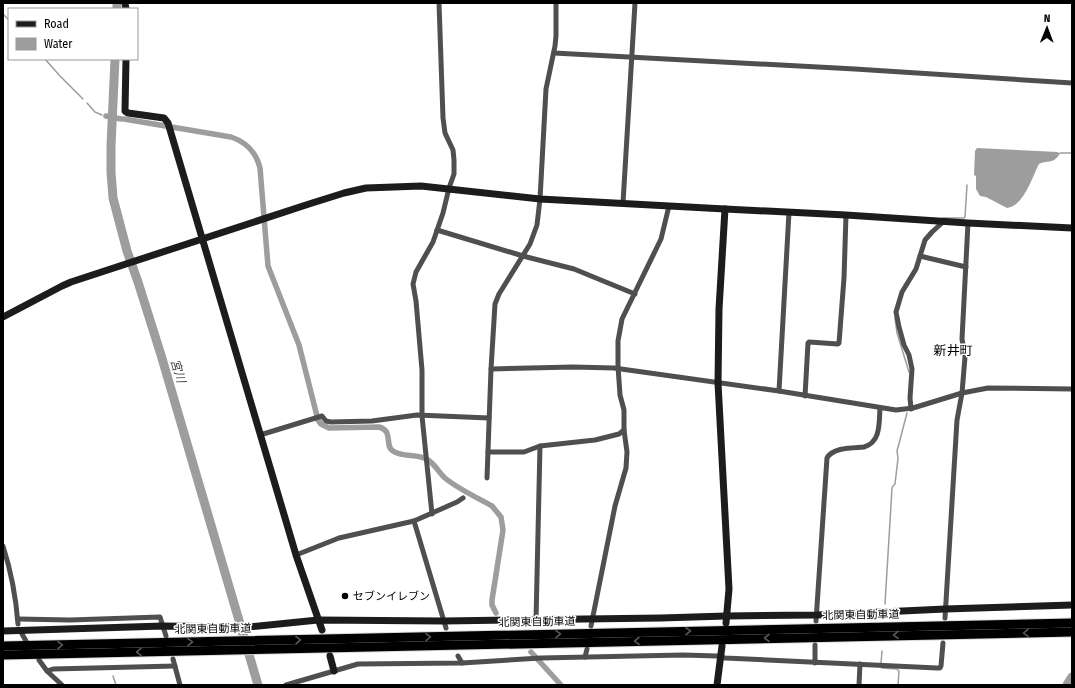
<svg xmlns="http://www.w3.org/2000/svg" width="1075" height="688" font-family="'Fira Sans Condensed','Noto Sans JP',sans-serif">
	<rect width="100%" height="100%" fill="#fff"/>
	<path fill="#9d9d9d" d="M977,148l81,4 1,3c-6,9 -12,5 -20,9 -7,13 -15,42 -32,44l-21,-11 -6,-1 -4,-7v-13l-2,-1 1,-24z"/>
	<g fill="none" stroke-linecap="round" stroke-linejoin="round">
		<g stroke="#9d9d9d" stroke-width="1.5">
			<polyline points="3,14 9,20"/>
			<polyline points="45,59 60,76 83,99"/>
			<polyline points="87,103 95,112 102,115"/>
			<polyline points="1058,154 1061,153 1072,153"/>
			<polyline points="943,218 964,218 965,217 967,185"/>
			<polyline points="895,318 897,333 909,372"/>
			<polyline points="885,604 892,488 893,486 895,484 898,458 897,451 907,413"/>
			<polyline points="881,663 882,651"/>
			<polyline points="881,667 882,668 897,669 899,671 898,685"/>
			<polyline points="113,676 116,685"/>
		</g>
		<g stroke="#9d9d9d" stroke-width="5.5">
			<polyline points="106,116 121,119"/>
			<path d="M124,119l107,18c15,5 25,15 29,31l8,98 31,79 19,75 3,4 8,4 50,-1c15,4 5,19 14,24 10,7 25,2 35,9 7,4 11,13 17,18 13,11 33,20 47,28l9,11 2,13 -11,70v5l4,8"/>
			<polyline points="531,652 561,685"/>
		</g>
		<g stroke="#9d9d9d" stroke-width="9">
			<polyline points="117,9 117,3"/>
			<polyline points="115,59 111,146 111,172 113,198 127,251 138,282 161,355 258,685"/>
			<polyline points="1067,685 1072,677"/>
		</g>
		<g stroke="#dbdbdb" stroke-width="11">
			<g id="highway">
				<polyline points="3,646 1072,623"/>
				<polyline points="3,655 1072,632"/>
			</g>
		</g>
		<g stroke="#4f4f4f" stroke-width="5">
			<polyline points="554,53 855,69 1072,83"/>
			<polyline points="623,203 635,3"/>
			<polyline points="437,230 523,256 574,269 635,294"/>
			<polyline points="920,256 966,267"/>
			<polyline points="491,369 573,367 614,368 779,391 896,410 913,408 962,393 988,388 1072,389"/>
			<polyline points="779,391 789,212"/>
			<polyline points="805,396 808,343 809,342 838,344 839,343 844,278 846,215"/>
			<polyline points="911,409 910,398 912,369 909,355 904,345 899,327 896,312 902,292 916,269 925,240 932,232 943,222"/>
			<polyline points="260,435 322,416 326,421 331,422 372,421 417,415 489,418"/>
			<polyline points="488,452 524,452 540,446 595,440 619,434 624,430"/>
			<polyline points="487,478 491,369 495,304 499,294 530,244 537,225 540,199 546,89 555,46 556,36 556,3"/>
			<polyline points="432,514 422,416 422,370 416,301 413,284 416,272 433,242 443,213 449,188 454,174 454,160 453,150 445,133 443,118 439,3"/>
			<polyline points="414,521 446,628"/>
			<path d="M3,546c8,25 13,52 15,78"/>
			<polyline points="296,555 339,538 414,521 457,502 463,498"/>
			<polyline points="945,618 957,420 962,393 965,357 962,339 968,223"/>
			<polyline points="18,619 70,620 160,617 166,636"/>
			<polyline points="536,620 540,446"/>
			<path d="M816,621l11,-163c6,-11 26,-10 37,-11 17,-5 15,-24 16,-39"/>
			<polyline points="591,626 615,506 626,468 627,452 624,430 624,410 620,395 618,366 618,341 622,319 661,239 669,206"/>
			<polyline points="22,634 26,641"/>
			<polyline points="458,656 462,663"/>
			<polyline points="585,657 587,649"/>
			<polyline points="173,659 180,685"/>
			<polyline points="39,660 47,671 62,685"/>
			<polyline points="815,663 815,645"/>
			<polyline points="47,671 53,669 175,666"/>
			<polyline points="286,685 358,664 462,663 541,658 683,655 717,656 725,658 937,668 940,668 941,666 943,643"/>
			<polyline points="859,685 860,664"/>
		</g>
		<g stroke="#1c1c1c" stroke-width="7">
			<polyline points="125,3 126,9"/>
			<polyline points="126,59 125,111 128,113 164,118 168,123 296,555 322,630"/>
			<polyline points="725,209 719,309 718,383 729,589 726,623"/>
			<polyline points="3,317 62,286 71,282 309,204 344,193 366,188 421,186 540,199 725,209 846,215 968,223 1072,228"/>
			<polyline points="3,631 163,626 248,627 318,620 444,621 661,618 726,616 817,615 945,609 1072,605"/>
			<polyline points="330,656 334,671"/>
			<polyline points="717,685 722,646"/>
		</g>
		<use href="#highway" stroke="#000" stroke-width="9"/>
	</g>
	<defs><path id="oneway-chevron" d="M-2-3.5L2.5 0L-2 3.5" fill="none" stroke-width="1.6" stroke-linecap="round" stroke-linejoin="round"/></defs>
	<g stroke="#595959">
		<use href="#oneway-chevron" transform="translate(688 631) rotate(-1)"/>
		<use href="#oneway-chevron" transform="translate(1026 633) rotate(179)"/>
		<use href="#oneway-chevron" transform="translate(558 634) rotate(-1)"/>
		<use href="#oneway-chevron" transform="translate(896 635) rotate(179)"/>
		<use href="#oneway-chevron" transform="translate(428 637) rotate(-1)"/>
		<use href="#oneway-chevron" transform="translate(767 638) rotate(179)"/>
		<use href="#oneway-chevron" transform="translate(298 640) rotate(-1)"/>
		<use href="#oneway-chevron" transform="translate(637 641) rotate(179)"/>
		<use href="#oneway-chevron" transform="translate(190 642) rotate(-1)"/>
		<use href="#oneway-chevron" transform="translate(60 645) rotate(-1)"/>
		<use href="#oneway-chevron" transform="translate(139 652) rotate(179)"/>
	</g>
	<circle fill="#000" stroke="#fff" stroke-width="1.5" cx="345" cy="596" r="4"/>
	<g text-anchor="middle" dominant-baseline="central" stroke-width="3" stroke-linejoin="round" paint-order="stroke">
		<g font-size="11" fill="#000" stroke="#fff" text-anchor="start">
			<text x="353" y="596">セブンイレブン</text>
		</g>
		<g font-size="11" fill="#000" stroke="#fff">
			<text transform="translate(861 615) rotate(-1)">北関東自動車道</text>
			<text transform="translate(537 622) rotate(-1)">北関東自動車道</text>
			<text transform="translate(213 629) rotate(-1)">北関東自動車道</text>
		</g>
		<g font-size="12" font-style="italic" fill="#3e3e3e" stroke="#fff">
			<text transform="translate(178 371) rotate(74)">宮川</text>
		</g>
		<g font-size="13" fill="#000" stroke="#fff">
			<text x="953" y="350">新井町</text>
		</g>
	</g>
	<rect width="1075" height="688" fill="none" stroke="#000000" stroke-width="8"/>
	<rect x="8" y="8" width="130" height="52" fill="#ffffff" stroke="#999999"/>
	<rect x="16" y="21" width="20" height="6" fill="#1c1c1c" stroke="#999999"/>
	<text x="44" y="28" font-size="12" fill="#000000">Road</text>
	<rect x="16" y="38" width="20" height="12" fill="#9d9d9d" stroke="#999999"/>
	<text x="44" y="48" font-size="12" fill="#000000">Water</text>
	<g transform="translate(1047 28) rotate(1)" stroke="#ffffff" stroke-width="3" paint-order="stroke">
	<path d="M0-3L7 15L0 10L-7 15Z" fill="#000000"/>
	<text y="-6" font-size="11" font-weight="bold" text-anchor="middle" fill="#000000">N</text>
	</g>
</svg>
